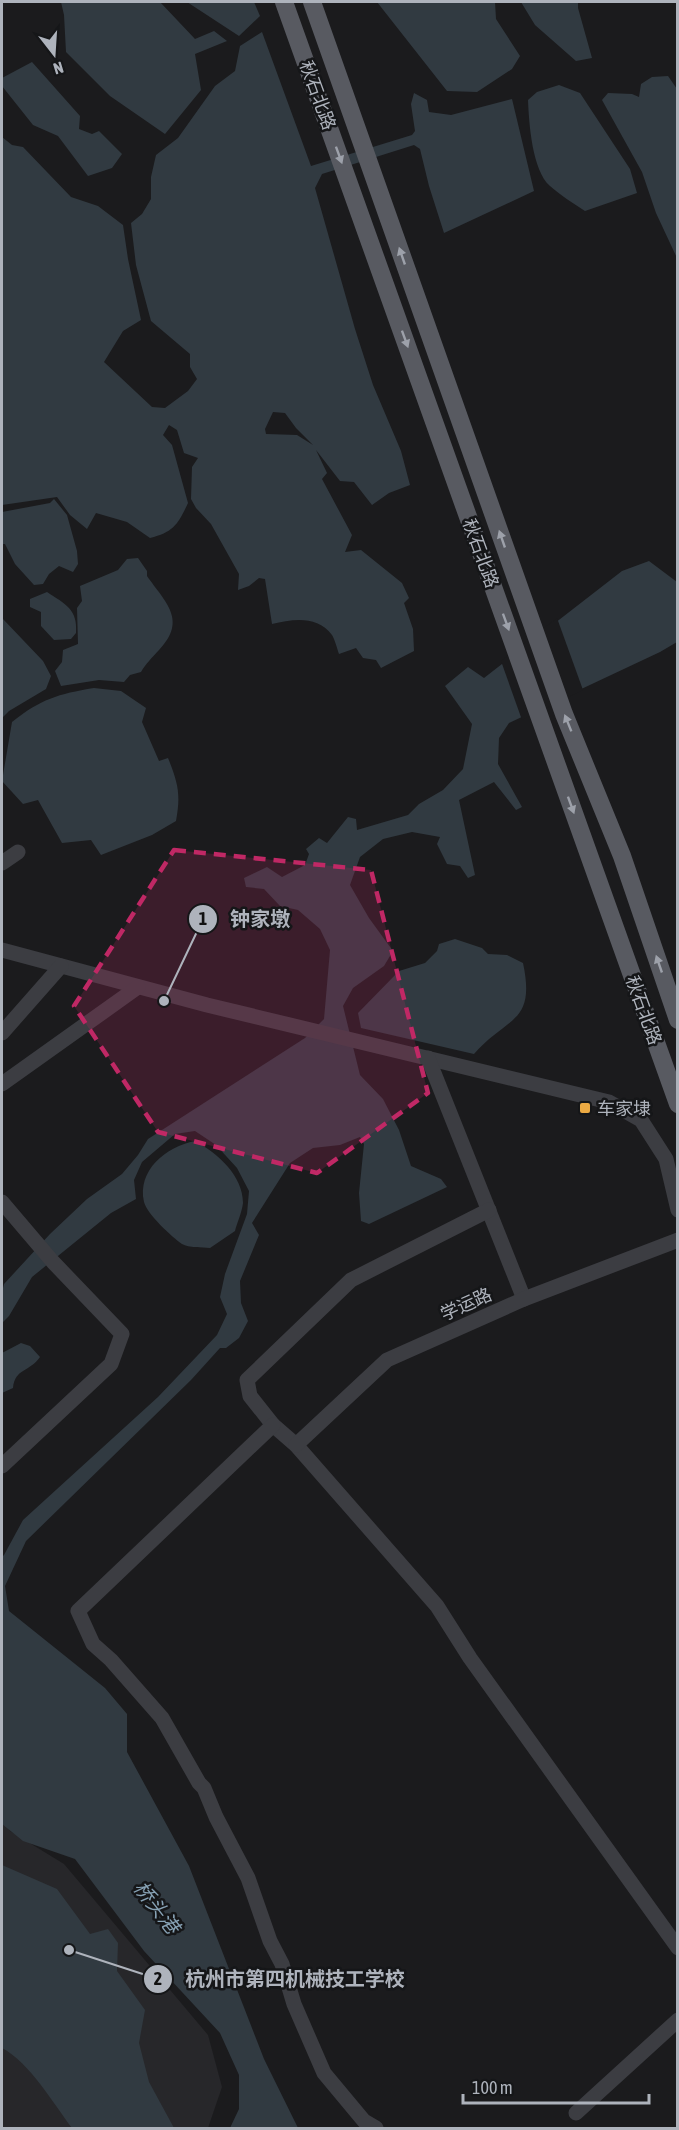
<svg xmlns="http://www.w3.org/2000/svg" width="679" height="2130" font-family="'Asap Condensed','Noto Sans SC',sans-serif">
	<rect width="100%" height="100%" fill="#1b1b1d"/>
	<polygon fill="#27272a" points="2,1813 10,1831 64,1864 208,2035 222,2087 208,2128 2,2128"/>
	<g fill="#313a41" fill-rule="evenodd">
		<polygon points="61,2 160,2 195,39 214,31 227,41 195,54 201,90 165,134 110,96 66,52 64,15"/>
		<polygon points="187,2 254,2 260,16 239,36"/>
		<polygon points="377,2 495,2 496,19 520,56 512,69 477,92 447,91"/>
		<polygon points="521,2 578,2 578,8 592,58 576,61 535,25"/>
		<path d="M262,32l49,134 101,-31 3,-4 -4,-27 3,-11 13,7 2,12 22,3 61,-16 22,92 -90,42 -15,-47 -9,-37 -6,-4 -92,29 -7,14 40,141 18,56 28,66 9,34 -21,8 -17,12 -18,-23 -14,-1 -24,-31 11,23 -5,6 30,56 -7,17 16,-2 41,33 7,15 -5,5 9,26 1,22 -33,17 -5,-8 -13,-2 -7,-10 -17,6c-2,-6 -4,-14 -7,-19 -15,-20 -39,-16 -60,-11l-7,-45 -6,-1 -10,8 -11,4 1,-16 -28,-50 -15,-16 -5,-9 1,-32 6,-9 -14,-5 -7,-23 -8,-5 -6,10 9,10 16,58c-10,21 -14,29 -38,35l-23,-16 -31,-9 -9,16 -17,-14 -13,-18 -55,8v-368l10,8 11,2 48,50 27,9 25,19 5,34 13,61 -18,11 -19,31 48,45 13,1 23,-17 9,-12 -7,-12v-13l-39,-33 -15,-56 -5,-42 11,-9 9,-15v-22l5,-22 22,-17 37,-52 20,-15 5,-25zM273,412l12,1 11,15 17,17 -16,-10 -31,-1 -1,-5z"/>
		<polygon points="32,62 80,116 79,129 92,134 99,131 122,154 112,168 88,176 58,136 33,125 2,86 2,78"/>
		<polygon points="668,76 677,89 677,258 656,213 642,172 602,100 608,93 632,94 639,97 641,84 652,77"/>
		<path d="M559,85l21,8 50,76 7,24 -52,18c-12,-8 -25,-16 -35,-25 -18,-16 -21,-63 -22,-86l9,-8z"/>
		<polygon points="54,499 67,515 77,551 78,564 73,572 59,566 49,574 43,584 34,585 15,564 5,544 2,544 2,512 50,503"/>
		<path d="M138,558l9,13v5c18,26 41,44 12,74 -7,8 -13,13 -18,22l-11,3 -6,7 -25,-2 -38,6 -6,-15 7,-9 1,-12 15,-6 -1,-36 5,-7 -2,-15 38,-16 9,-11z"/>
		<polygon points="649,561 677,582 677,642 660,652 509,723 499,738 498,764 522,807 516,810 494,782 459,800 475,875 468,878 460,866 447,864 437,844 440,837 412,832 383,839 360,857 350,885 369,918 393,951 384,966 353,988 343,1006 360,1075 383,1099 399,1130 411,1166 441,1179 447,1187 369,1224 361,1221 359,1193 364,1144 360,1137 340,1145 313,1148 290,1163 252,1223 259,1235 240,1281 241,1303 248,1321 239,1338 226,1348 220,1348 191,1380 26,1541 5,1586 9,1611 105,1688 127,1714 127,1752 189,1866 264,2059 298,2128 230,2128 239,2109 239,2075 220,2033 144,1951 75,1859 23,1841 2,1824 2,1557 4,1555 23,1520 158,1397 217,1335 227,1314 220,1297 225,1274 247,1214 249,1191 237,1168 216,1145 195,1131 175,1134 142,1162 134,1180 136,1199 111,1213 32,1277 9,1316 2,1323 2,1292 4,1284 50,1234 87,1199 122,1174 138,1155 148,1139 305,1038 324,1019 330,950 320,929 298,910 280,906 264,889 246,887 244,878 267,867 282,877 305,865 309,854 306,849 319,838 327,843 348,817 356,819 357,830 408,815 419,804 443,790 463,769 472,724 445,686 468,667 484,678 622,571"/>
		<path d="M47,592c18,12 31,17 29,41l-5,6 -17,1 -13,-14v-14l-11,-5v-8z"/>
		<polygon points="2,618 43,661 51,676 46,689 9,711 2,718"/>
		<path d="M94,688l27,3 25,17 -4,14 17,39 9,-3c10,25 13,36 8,63l-24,14 -51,20 -10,-15 -29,3 -24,-43 -15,4 -21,-23 10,-59c29,-23 46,-28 82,-34z"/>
		<path d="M455,939l27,9 6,6 19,1 16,8c13,61 -16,53 -49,91l-113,-26 -3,-15 41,-42 26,-8 12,-12 2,-7z"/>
		<path d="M195,1141c22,12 48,34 48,62 -1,9 -6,20 -8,28l-25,17c-8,-1 -21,0 -28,-4 -10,-7 -35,-30 -38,-42 -7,-32 22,-55 51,-61z"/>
		<path d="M21,1343l9,3 10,11c-10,15 -25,11 -27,31l-11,5v-40z"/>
		<path d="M2,1865l55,24 33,45 18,-5 10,14 -1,28 28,39 -6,33 10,39 25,46h-102c-19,-25 -42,-65 -70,-80z"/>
	</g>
	<polygon fill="#1b1b1d" points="557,618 583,690 522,720 501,661"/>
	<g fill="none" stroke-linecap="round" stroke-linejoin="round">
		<g stroke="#3c3d42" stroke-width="15">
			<polyline points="2,863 18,852"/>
			<polyline points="2,950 207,1005 609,1102 641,1120 666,1159 678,1210"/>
			<polyline points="2,1033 61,966"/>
			<polyline points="428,1058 524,1299"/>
			<polyline points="2,1084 138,987"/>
			<polyline points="2,1202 53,1262 122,1334 111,1364 2,1466"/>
			<polyline points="489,1210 351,1280 247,1380 250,1396 273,1425 296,1445 437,1606 470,1658 678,1948"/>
			<polyline points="273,1425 78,1611 93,1644 111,1660 162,1718 199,1783 204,1788 216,1817 248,1878 270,1941 282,1964 294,2004 324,2073 364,2121 376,2128"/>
			<polyline points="296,1445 387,1360 524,1299 678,1240"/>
			<polyline points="576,2113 678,2020"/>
		</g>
		<g stroke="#585a61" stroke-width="18">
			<polyline points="284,2 678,1104"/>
			<polyline points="312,2 564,714 622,856 678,1020"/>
		</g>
	</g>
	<defs><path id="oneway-solid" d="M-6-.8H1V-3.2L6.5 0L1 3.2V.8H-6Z" transform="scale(1.5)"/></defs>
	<g fill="#9da1aa">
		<use href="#oneway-solid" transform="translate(339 155) rotate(70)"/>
		<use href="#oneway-solid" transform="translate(402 256) rotate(-109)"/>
		<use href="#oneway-solid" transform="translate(405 339) rotate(70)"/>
		<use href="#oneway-solid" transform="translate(502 539) rotate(-109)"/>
		<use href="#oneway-solid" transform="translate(506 622) rotate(70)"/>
		<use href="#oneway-solid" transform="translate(568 723) rotate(-112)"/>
		<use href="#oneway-solid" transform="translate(571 805) rotate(70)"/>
		<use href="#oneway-solid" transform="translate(659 964) rotate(-109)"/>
	</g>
	<path fill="#c02865" fill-opacity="0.2" stroke="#c02865" stroke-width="4.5" stroke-dasharray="12 8" stroke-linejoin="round" d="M174,850l197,20 57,223 -111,80 -159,-41 -84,-126z"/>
	<rect fill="#ecaa43" stroke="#151618" stroke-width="2" x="579" y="1102" width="12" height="12" rx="3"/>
	<g text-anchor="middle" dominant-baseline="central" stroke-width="5" stroke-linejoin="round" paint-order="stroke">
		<g font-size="18" fill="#aeb3bc" stroke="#151618">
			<text transform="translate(318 95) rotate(70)">秋石北路</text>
			<text transform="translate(481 553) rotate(70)">秋石北路</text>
			<text transform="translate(644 1010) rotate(70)">秋石北路</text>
			<text transform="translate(466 1304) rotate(-24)">学运路</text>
		</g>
		<g font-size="18" fill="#aeb3bc" stroke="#151618" text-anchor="start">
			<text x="597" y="1108">车家埭</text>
		</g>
		<g font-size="20" font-style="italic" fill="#87a2b5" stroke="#151618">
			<text transform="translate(157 1907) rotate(52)">桥头港</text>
		</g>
	</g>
	<path fill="none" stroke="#aeb3bc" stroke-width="2" d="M164 1001L203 919M69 1950L158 1979"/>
	<g fill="#aeb3bc" stroke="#151618" stroke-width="2">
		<circle cx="164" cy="1001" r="6"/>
		<circle cx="69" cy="1950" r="6"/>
		<circle cx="203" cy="919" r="15"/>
		<circle cx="158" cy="1979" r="15"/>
	</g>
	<g font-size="18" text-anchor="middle" font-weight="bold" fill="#111">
		<text x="203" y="925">1</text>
		<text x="158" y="1985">2</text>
	</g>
	<g font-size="20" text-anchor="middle" font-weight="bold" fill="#aeb3bc" stroke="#151618" stroke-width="5" stroke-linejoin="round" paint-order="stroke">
		<text x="260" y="926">钟家墩</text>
		<text x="295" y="1986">杭州市第四机械技工学校</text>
	</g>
	<rect width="679" height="2130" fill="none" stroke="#aeb3bc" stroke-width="6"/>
	<g transform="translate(54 54) rotate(163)" stroke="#151618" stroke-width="4.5" paint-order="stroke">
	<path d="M0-4.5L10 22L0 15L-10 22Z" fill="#aeb3bc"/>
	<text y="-9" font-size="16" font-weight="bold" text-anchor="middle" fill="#aeb3bc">N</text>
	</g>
	<path d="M463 2094v9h186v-9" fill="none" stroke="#aeb3bc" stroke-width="3"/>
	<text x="472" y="2094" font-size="18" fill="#aeb3bc" stroke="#151618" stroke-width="4.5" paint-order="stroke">100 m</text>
</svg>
